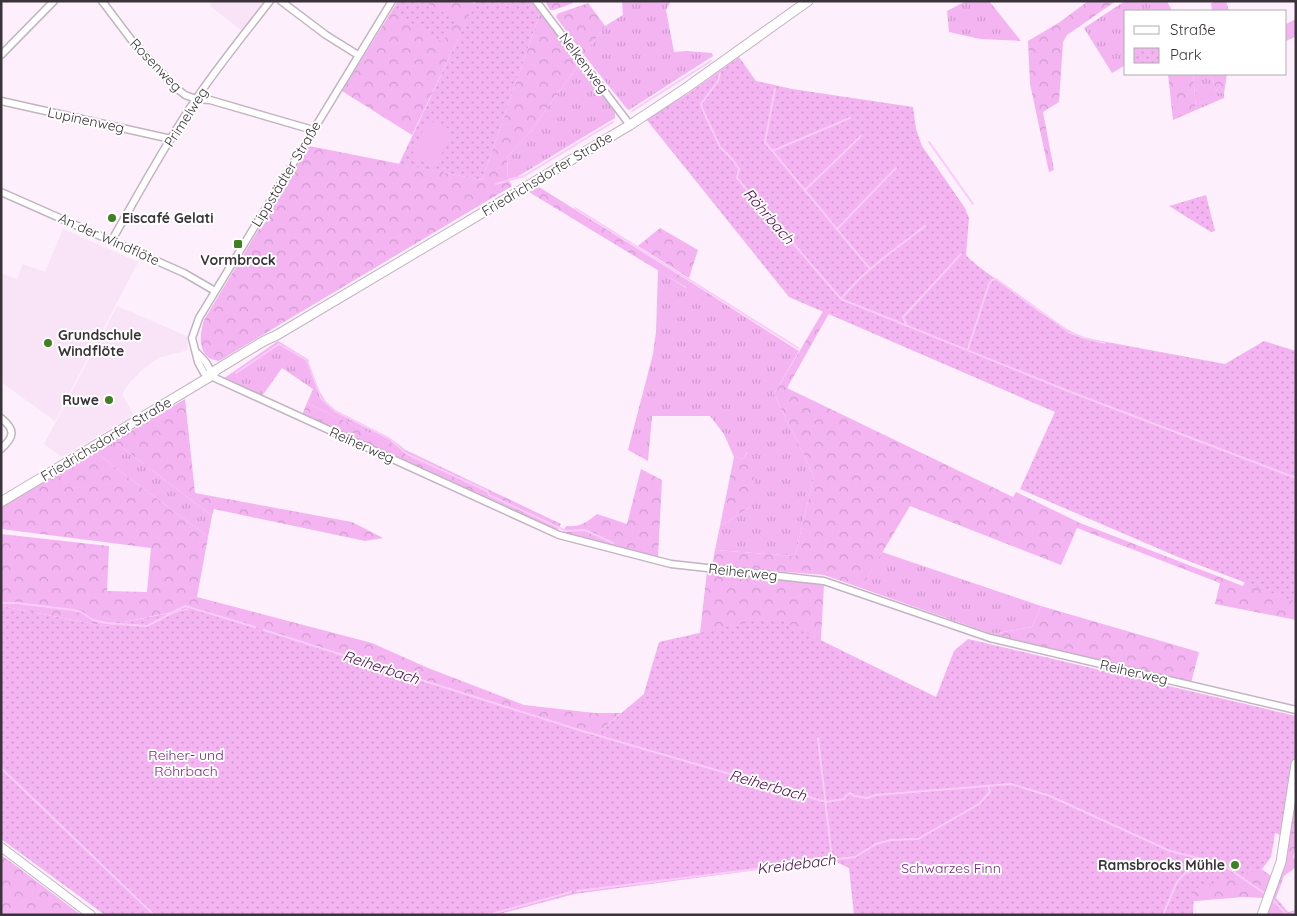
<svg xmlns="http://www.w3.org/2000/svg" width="1297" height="916" font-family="Quicksand,sans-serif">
	<defs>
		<pattern id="grass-tufts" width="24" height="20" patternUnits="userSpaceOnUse" patternTransform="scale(1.25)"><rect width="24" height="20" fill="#f3b4f1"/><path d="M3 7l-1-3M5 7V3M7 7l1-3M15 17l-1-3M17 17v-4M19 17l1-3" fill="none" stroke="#d19bcf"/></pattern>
		<pattern id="forest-crowns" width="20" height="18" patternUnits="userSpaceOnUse" patternTransform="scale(1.25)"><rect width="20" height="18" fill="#f3b4f1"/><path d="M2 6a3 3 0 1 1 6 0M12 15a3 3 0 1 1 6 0" fill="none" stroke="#d19bcf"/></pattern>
		<pattern id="park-dots" width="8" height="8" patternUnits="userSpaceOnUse" patternTransform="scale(1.25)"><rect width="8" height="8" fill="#f3b4f1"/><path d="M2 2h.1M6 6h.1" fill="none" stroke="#d19bcf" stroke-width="1.8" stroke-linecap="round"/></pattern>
	</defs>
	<rect width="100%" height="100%" fill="#feeffd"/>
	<g fill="#f8e3f7">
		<polygon points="213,1 265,1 242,31 210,6"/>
		<polygon points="63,229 138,262 55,421 1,382 1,273 17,279 23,264 45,272"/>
		<polygon points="117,306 187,336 188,350 158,358 141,371 130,382 122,394 134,415 62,457 44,444"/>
	</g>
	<g fill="url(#grass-tufts)">
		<polygon points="622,1 671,1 666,10 674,52 687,51 712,53 713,56 629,110 627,109 584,55 605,26 623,15"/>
		<polygon points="966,1 989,1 1021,41 980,39 949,32 947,11"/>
		<polygon points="1125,1 1167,1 1172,11 1126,11 1126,65 1112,73 1084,28"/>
		<polygon points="579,64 615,112 615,118 517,177 508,179 507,157 531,131"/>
		<polygon points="1193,74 1210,74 1217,92 1224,93 1224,98 1196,110"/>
		<polygon points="658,270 686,288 689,281 799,351 774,394 814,476 795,556 715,550 720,526 750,507 747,452 743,459 734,457 724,434 710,416 652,416 648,461 628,450 653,354 656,332"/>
		<path d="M278,341l31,19 -1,3c5,11 8,23 14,33 16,27 61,31 83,54l-98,-47 6,-14 -31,-21 -20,28 -39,-17z"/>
		<polygon points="114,441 212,516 208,537 95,452"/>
		<polygon points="882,552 1041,606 1032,627 992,634 861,588"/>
	</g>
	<g fill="url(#forest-crowns)">
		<polygon points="398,1 471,1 475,4 412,135 342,91"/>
		<polygon points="545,1 573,1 573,3 554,10 550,10"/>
		<polygon points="1088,1 1116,1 1067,35 1063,42 1059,102 1043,112 1054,170 1049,172 1030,84 1028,41 1060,22"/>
		<polygon points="1217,1 1226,1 1229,11 1212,11 1211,3"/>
		<polygon points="588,3 605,26 584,55 556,17 557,14"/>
		<path d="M540,13l39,51 -48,67 -24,26 1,22 4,7 -293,175c-22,-2 -20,-26 -15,-41l105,-174 173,34z"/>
		<polygon points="1296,19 1296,36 1286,41 1286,24"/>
		<polygon points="1168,74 1193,74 1196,110 1173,120"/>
		<polygon points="1210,74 1227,74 1224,93 1217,92"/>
		<polygon points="539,187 689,281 687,288 529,192"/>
		<polygon points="660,228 698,250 689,278 638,246"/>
		<polygon points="831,298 836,301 787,388 1013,497 1016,492 1080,523 1243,586 1254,563 1296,580 1296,620 1215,604 1220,583 1077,528 1061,565 910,506 861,588 824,575 712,566 715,550 795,556 814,476 774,394"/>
		<polygon points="185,399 195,493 352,522 383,538 365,541 214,509 212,516 114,441"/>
		<polygon points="307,403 561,524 557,531 302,415"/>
		<polygon points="748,451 755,483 750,507 720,526 734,457 743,459"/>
		<polygon points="95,452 208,537 197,597 372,643 428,668 524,705 595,713 621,713 593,737 188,609 104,626 1,606 1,534 109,546 107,591 147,592 151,548 1,529 1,507"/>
		<path d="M641,469l21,11 -4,77 -95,-24 3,-7c14,1 20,-3 31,-12l30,10z"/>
		<polygon points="707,571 824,585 820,655 644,694 653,663 704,657 725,631 700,633"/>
		<polygon points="1041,606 1199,652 1191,683 992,634 1032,627"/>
		<polygon points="1052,791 1237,851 1271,876 1263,898 1243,897 1184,902"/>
		<polygon points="1296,791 1296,844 1293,858 1296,859 1296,867 1284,876 1276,898 1288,912 1296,910 1296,915 1266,915"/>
		<polygon points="1,855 11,862 81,915 1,915"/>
	</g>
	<g fill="url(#park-dots)">
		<polygon points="400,1 424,1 456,20 443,42 393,12"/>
		<polygon points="476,1 530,1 540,13 482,180 399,164"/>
		<path d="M739,57l17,24 36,8 121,18 3,22 6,17 43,62 4,10 -3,37c10,11 22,18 34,27 27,21 53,42 85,56l140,26 39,-23 32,10v251l-118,-45 -158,-68 35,-77 -266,-115 -143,-178 43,-26z"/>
		<polygon points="1206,195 1215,231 1211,232 1169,206"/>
		<polygon points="1,606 104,626 195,608 526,713 593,737 644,694 659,642 762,619 776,618 936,697 954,651 968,639 1296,716 1296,840 1275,833 1271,857 1262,869 1194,889 1193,915 854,915 849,868 832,860 574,894 496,915 105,915 1,839"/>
	</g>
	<polygon fill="#f3b4f1" points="428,120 452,130 436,168 411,157"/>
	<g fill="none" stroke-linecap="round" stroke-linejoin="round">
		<g stroke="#f9cbf7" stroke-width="2">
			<polyline points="785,12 800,1"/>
			<polyline points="720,73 718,81 701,104 702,108 720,147 732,159 739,169 737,178 841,299 1068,391 1296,478"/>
			<polyline points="775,89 765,142 870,269"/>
			<polyline points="632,111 711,61"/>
			<polyline points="929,142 973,204"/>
			<polyline points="772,151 850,118"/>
			<polyline points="496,184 524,176 613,122"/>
			<polyline points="805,190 861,136"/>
			<polyline points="575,208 798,348"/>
			<polyline points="837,229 896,168"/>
			<path d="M841,299c23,-29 55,-50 84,-73"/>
			<polyline points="906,324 903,317 961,254"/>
			<polyline points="968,349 989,284 992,280 996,279 1069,332 1084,338 1105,343"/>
			<polyline points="236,373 279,344 307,360 321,398 335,411 390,439 407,454 487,491 489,495 566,531 585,530 613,543"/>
			<polyline points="1,603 17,603 73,610 81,612 93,620 106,623 147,626 185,606 255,627"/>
			<polyline points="264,630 579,730 826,802 844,799 847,795 851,793 854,796 867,798 876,795 1011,784 1050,796 1170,851 1222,864 1267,895"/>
			<polyline points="818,738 832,859"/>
			<polyline points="1,768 154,915"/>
			<polyline points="577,891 855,857 876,844 891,840 918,839 979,804 990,792 988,786"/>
			<polyline points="1271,898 1287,915 1296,912"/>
			<polyline points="488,915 571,892"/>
			<polyline points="1163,915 1177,882 1185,873 1199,869 1203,860"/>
		</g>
		<g stroke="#c2b4c1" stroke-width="9">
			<g id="minor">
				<polyline points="102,1 133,42 176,88 185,95 196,99 210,100 313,130"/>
				<polyline points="281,1 326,35 358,55"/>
				<polyline points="392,1 199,318 192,338 198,362 204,373 559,535 671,564 824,581 990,638 1296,710"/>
				<polyline points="536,1 630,125"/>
				<polyline points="1,55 54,1"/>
				<polyline points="1,101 171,139"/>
				<polyline points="1,192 184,273 215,291"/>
				<path d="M112,240c27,-47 53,-96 84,-141 23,-34 49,-66 74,-98"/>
				<path d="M196,352c8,8 14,13 15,24"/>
				<path d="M1,418c15,12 13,19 0,31"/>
			</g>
		</g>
		<g stroke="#c2b4c1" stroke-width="10">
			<polyline id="tertiary" points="1,847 91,915"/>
		</g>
		<g stroke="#c2b4c1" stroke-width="11">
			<g id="secondary">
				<polyline points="1,502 211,376 216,370 264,341 277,335 630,125 686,88 808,1"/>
				<polyline points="1262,915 1281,862 1296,764"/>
			</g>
		</g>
		<use href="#minor" stroke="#fff" stroke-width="6"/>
		<use href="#tertiary" stroke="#fff" stroke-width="8"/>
		<use href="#secondary" stroke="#fff" stroke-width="9"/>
	</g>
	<g fill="#3f8021" stroke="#fff" stroke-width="2">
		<circle cx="112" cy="218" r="5"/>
		<rect x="233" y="239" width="10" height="10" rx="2.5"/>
		<circle cx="48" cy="343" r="5"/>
		<circle cx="109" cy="400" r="5"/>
		<circle cx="1235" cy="865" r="5"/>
	</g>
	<g text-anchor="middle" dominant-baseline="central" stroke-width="4" stroke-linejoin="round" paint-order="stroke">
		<g font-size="14" fill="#3a343a" stroke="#fff">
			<text transform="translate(584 63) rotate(53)">Nelkenweg</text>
			<text transform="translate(156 65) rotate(46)">Rosenweg</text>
			<text transform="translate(186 117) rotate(-57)">Primelweg</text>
			<text transform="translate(86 120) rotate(12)">Lupinenweg</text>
			<text transform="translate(286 174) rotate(-59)">Lippstädter Straße</text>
			<text transform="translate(547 174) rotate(-31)">Friedrichsdorfer Straße</text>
			<text transform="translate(109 239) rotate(24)">An der Windflöte</text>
			<text transform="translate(106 439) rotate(-31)">Friedrichsdorfer Straße</text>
			<text transform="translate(362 445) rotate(24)">Reiherweg</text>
			<text transform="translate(743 572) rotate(6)">Reiherweg</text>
			<text transform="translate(1134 672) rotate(13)">Reiherweg</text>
		</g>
		<g font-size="14" font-weight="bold" fill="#3a343a" stroke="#fff" text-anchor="start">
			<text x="122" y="218">Eiscafé Gelati</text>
			<text x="238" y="260" text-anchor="middle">Vormbrock</text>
			<text x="58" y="335">Grundschule<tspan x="58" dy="16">Windflöte</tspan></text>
			<text x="99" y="400" text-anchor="end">Ruwe</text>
			<text x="1225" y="865" text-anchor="end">Ramsbrocks Mühle</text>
		</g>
		<g font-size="14" fill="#7b257c" stroke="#fff">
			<text x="186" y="755">Reiher- und<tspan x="186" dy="16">Röhrbach</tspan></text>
			<text x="951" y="868">Schwarzes Finn</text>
		</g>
		<g font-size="15" font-style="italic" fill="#4c084d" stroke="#fff">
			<text transform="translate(769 216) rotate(49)">Röhrbach</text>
			<text transform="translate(381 667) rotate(18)">Reiherbach</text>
			<text transform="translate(768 785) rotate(16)">Reiherbach</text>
			<text transform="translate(796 864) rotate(-7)">Kreidebach</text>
		</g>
	</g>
	<rect width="1297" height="916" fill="none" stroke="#3a343a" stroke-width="5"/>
	<rect x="1124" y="10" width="162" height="65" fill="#ffffff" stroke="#b0aeb0"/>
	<rect x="1134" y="26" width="25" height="8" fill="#ffffff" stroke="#b0aeb0"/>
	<text x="1170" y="35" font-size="15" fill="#3a343a">Straße</text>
	<rect x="1134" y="48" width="25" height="15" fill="url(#park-dots)" stroke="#b0aeb0"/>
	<text x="1170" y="60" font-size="15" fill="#3a343a">Park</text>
</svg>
